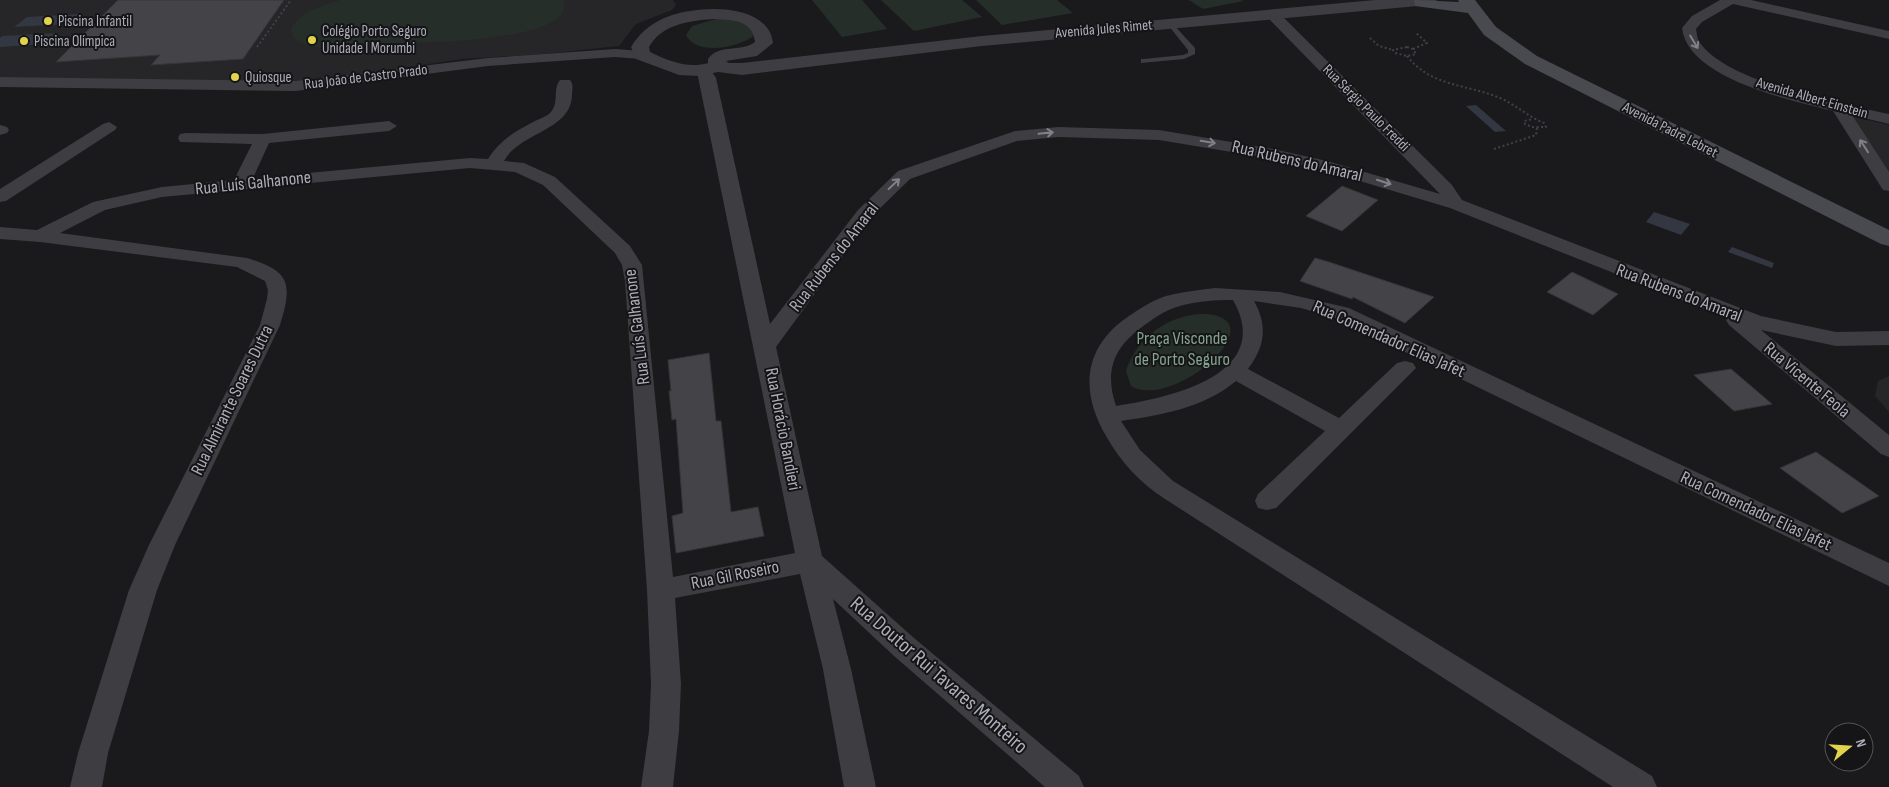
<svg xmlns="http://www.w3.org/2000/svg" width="1889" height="787" font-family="'Sofia Sans Condensed',sans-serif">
	<rect width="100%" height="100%" fill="#1a1a1c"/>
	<g fill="#262628">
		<polygon points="0,0 673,0 676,5 672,10 636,24 619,46 544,54 462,59 320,80 264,84 0,77"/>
		<polygon points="1846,115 1889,125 1889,174"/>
		<polygon points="1889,376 1889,412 1875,396 1878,381"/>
	</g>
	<g fill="#262e29">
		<path d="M340,0h223c16,40 -128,42 -149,43 -32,2 -67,9 -99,4 -7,-2 -14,-4 -21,-9l-3,-9c10,-18 31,-23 49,-29z"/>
		<polygon points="812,0 862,0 887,29 842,37"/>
		<polygon points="881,0 962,0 982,17 914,31"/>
		<polygon points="976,0 1057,0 1073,13 1002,25"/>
		<polygon points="1189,0 1241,0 1243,1 1203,9"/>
		<path d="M719,18l29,3 7,14c-15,12 -58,22 -69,0l6,-9z"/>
		<path d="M1206,314c72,6 -34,97 -75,72l-5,-15c10,-34 45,-58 80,-57z"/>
	</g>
	<g fill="#333741">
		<polygon points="81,14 69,24 14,27 27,17"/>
		<polygon points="58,33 45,44 0,47 0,38 2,36"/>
		<polygon points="1476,105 1506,131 1495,132 1466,106"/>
		<polygon points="1654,212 1690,224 1681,235 1646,222"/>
		<polygon points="1732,247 1774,263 1772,268 1728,252"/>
	</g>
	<g fill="#444448" stroke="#353437">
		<polygon points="118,0 284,0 243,59 151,65 160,55 56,62"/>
		<polygon points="1342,186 1378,200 1342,231 1306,216"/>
		<polygon points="1315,258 1329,262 1434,297 1405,323 1353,297 1352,299 1300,281"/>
		<polygon points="1572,272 1618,294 1593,315 1547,292"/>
		<polygon points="709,353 716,421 721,421 731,512 758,507 764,536 676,553 672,516 683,513 676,419 672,420 669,391 671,391 668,360"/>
		<polygon points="1731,369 1772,404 1734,411 1694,375"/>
		<polygon points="1816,452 1879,496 1842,513 1780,468"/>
	</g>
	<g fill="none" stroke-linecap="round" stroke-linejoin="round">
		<g stroke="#414147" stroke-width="2" stroke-dasharray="2 2.5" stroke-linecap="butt">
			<polyline points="1370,38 1379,46 1393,50"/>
			<polyline points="257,47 291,0"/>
			<polygon points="1407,47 1413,49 1416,54 1407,56 1395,53 1393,50"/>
			<polyline points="1413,49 1427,43 1416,33"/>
			<path d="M1407,56c24,31 60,28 93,42 16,7 29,19 44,25l2,4h-14l-7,-3 -1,-3 9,-2"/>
			<polyline points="1494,149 1536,135 1537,128"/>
		</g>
		<polygon fill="#3d3d42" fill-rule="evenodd" points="1168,23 1172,23 1195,48 1195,54 1184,59 1141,63 1141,59 1144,59 1183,55 1188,53 1188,50 1168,25"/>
		<g fill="#3d3d42" fill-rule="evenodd">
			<path d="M1720,0h31l138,31v8l-156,-35 -31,18 -6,7c1,4 1,11 4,14 30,41 141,60 189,71v10l-37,-9 37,57v19l-6,-1 -50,-79c-42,-11 -145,-32 -151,-83l10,-12z"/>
			<path d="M1273,11l5,1 174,173 10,15 299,116 75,16 53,-1v14l-53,1 -75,-16 128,105v22l-8,-3 -152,-129 -3,-5 1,-2 -277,-110 -127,-38 -50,-11 -114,-19 -101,-3 -41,4 -107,38 -40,39 -94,129 46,209 92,82 165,138 5,11h-39l-151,-131 -61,-57 18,70 25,118h-32l-21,-118 -23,-95 -125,24 6,86 -2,47 -6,56h-32l8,-56 2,-47 -4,-94 -22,-309 -3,-16 -7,-12 -72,-68 -28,-13 -45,-4 -308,29 -57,13 -45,23 187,25c43,13 46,25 33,67l-105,220 -18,45 -49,163 -6,34h-32l8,-34 51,-163 20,-45 111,-220 7,-26 1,-9 -3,-9 -28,-14 -197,-25 -40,-3v-12l37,3 56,-28 69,-15 72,-7 18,-36 -72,-2 -2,-4 2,-4 6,-1 77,1 126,-13 8,5 -8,5 -120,12 -16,35 217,-20 18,1c11,-18 26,-27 45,-37 5,-3 13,-5 17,-9 10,-10 2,-23 10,-33h10c4,5 2,9 2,15 -1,36 -52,37 -68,66l20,2 31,14 75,69 12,19 31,312 122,-24 -98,-481 3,-3h10l6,9 54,246 88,-114 40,-39 117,-40 43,-4 101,3 114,19 54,12 113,33 -172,-176 -2,-3z"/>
			<polygon points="615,49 642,51 649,55 642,59 615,57 488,66 296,91 0,87 0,77 296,81 488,58"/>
			<polygon points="109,122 117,127 115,130 6,201 0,202 0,189 103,124"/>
			<polygon points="0,125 7,127 9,130 7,133 0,135"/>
			<path d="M1215,288l65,4 69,16 540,255v23l-554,-268 -34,-10 -47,-7c14,25 11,45 -6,68l91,49 58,-55 8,-2 8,2 3,5 -140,140 -9,2 -9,-2 -3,-7 3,-7 67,-63 -89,-50c-32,27 -75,34 -115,40l19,29 33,31 479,295 5,11h-44l-448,-288c-26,-17 -44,-37 -59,-63 -27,-46 -22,-90 23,-120 12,-8 24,-16 37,-20 16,-4 33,-6 49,-8zM1233,300c43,76 -66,98 -117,106 -13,-39 0,-62 33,-84 9,-7 20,-13 31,-16 17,-5 35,-6 53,-6z"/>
		</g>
		<path fill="#3d3d42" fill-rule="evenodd" d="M1375,0h62l-2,3 -6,2 -447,41 -240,29 -24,-3 -19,4 -20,-1 -43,-16 -5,-12c8,-13 17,-21 31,-28 29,-14 106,-19 111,24l-16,13 -31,5 3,2h13l240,-27zM713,19c18,1 40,0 42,23 -14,11 -36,1 -47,17v4c-20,6 -39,-2 -58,-11l-1,-5c13,-23 40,-26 64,-28z"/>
		<polygon fill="#494950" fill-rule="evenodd" points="1414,0 1459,2 1458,0 1475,0 1496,27 1537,56 1889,230 1889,246 1881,244 1525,64 1484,35 1468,13 1415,6"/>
	</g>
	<defs><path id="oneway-shaft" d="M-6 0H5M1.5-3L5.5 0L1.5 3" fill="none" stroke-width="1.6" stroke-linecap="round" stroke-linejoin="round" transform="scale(1.25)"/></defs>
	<g stroke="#80818a">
		<use href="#oneway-shaft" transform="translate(1694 42) rotate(59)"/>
		<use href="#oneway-shaft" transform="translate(1046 133) rotate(-6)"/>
		<use href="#oneway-shaft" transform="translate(1208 142) rotate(10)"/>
		<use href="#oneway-shaft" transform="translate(1864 146) rotate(-123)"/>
		<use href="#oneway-shaft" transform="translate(1384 182) rotate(18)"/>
		<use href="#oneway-shaft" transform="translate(894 184) rotate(-43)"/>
	</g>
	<g fill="#e1d34c" stroke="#151517" stroke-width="2">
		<circle cx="48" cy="21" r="5"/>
		<circle cx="312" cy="40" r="5"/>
		<circle cx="24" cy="41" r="5"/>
		<circle cx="235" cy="77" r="5"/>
	</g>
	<g text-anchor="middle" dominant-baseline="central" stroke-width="4" stroke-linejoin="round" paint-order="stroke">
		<g font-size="15" fill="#adaeba" stroke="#151517" text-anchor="start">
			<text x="58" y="21">Piscina Infantil</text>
			<text x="322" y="31">Colégio Porto Seguro<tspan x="322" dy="17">Unidade I Morumbi</tspan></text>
			<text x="34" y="41">Piscina Olímpica</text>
			<text x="245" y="77">Quiosque</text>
		</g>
		<g font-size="15" fill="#adaeba" stroke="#151517">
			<text transform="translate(1104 29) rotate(-5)">Avenida Jules Rimet</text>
			<text transform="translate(366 77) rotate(-7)">Rua João de Castro Prado</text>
			<text transform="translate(1812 98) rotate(16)">Avenida Albert Einstein</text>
			<text transform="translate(1366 108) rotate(45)">Rua Sérgio Paulo Freddi</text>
			<text transform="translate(1670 130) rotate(27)">Avenida Padre Lebret</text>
		</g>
		<g font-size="18" fill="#adaeba" stroke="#151517">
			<text transform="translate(1297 161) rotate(13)">Rua Rubens do Amaral</text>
			<text transform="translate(253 183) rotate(-6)">Rua Luís Galhanone</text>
			<text transform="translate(834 257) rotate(-52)">Rua Rubens do Amaral</text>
			<text transform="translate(1679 293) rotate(21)">Rua Rubens do Amaral</text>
			<text transform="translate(637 327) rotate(-97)">Rua Luís Galhanone</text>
			<text transform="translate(1389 339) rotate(24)">Rua Comendador Elias Jafet</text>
			<text transform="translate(1807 380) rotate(40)">Rua Vicente Feola</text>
			<text transform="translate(232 400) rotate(-64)">Rua Almirante Soares Dutra</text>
			<text transform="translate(783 429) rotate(79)">Rua Horácio Bandieri</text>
			<text transform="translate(1756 511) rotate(25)">Rua Comendador Elias Jafet</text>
			<text transform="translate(735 575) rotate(-11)">Rua Gil Roseiro</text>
		</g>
		<g font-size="18" fill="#86a38f" stroke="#151517">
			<text x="1182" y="338">Praça Visconde<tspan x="1182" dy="21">de Porto Seguro</tspan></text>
		</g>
		<g font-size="21" fill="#adaeba" stroke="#151517">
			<text transform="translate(939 675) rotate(41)">Rua Doutor Rui Tavares Monteiro</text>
		</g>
	</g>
	<g transform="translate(1849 747) rotate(72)"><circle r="24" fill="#151517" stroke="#525258"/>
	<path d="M0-4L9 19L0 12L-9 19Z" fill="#e1d34c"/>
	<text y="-8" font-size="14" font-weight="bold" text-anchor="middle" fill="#adaeba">N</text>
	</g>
</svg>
